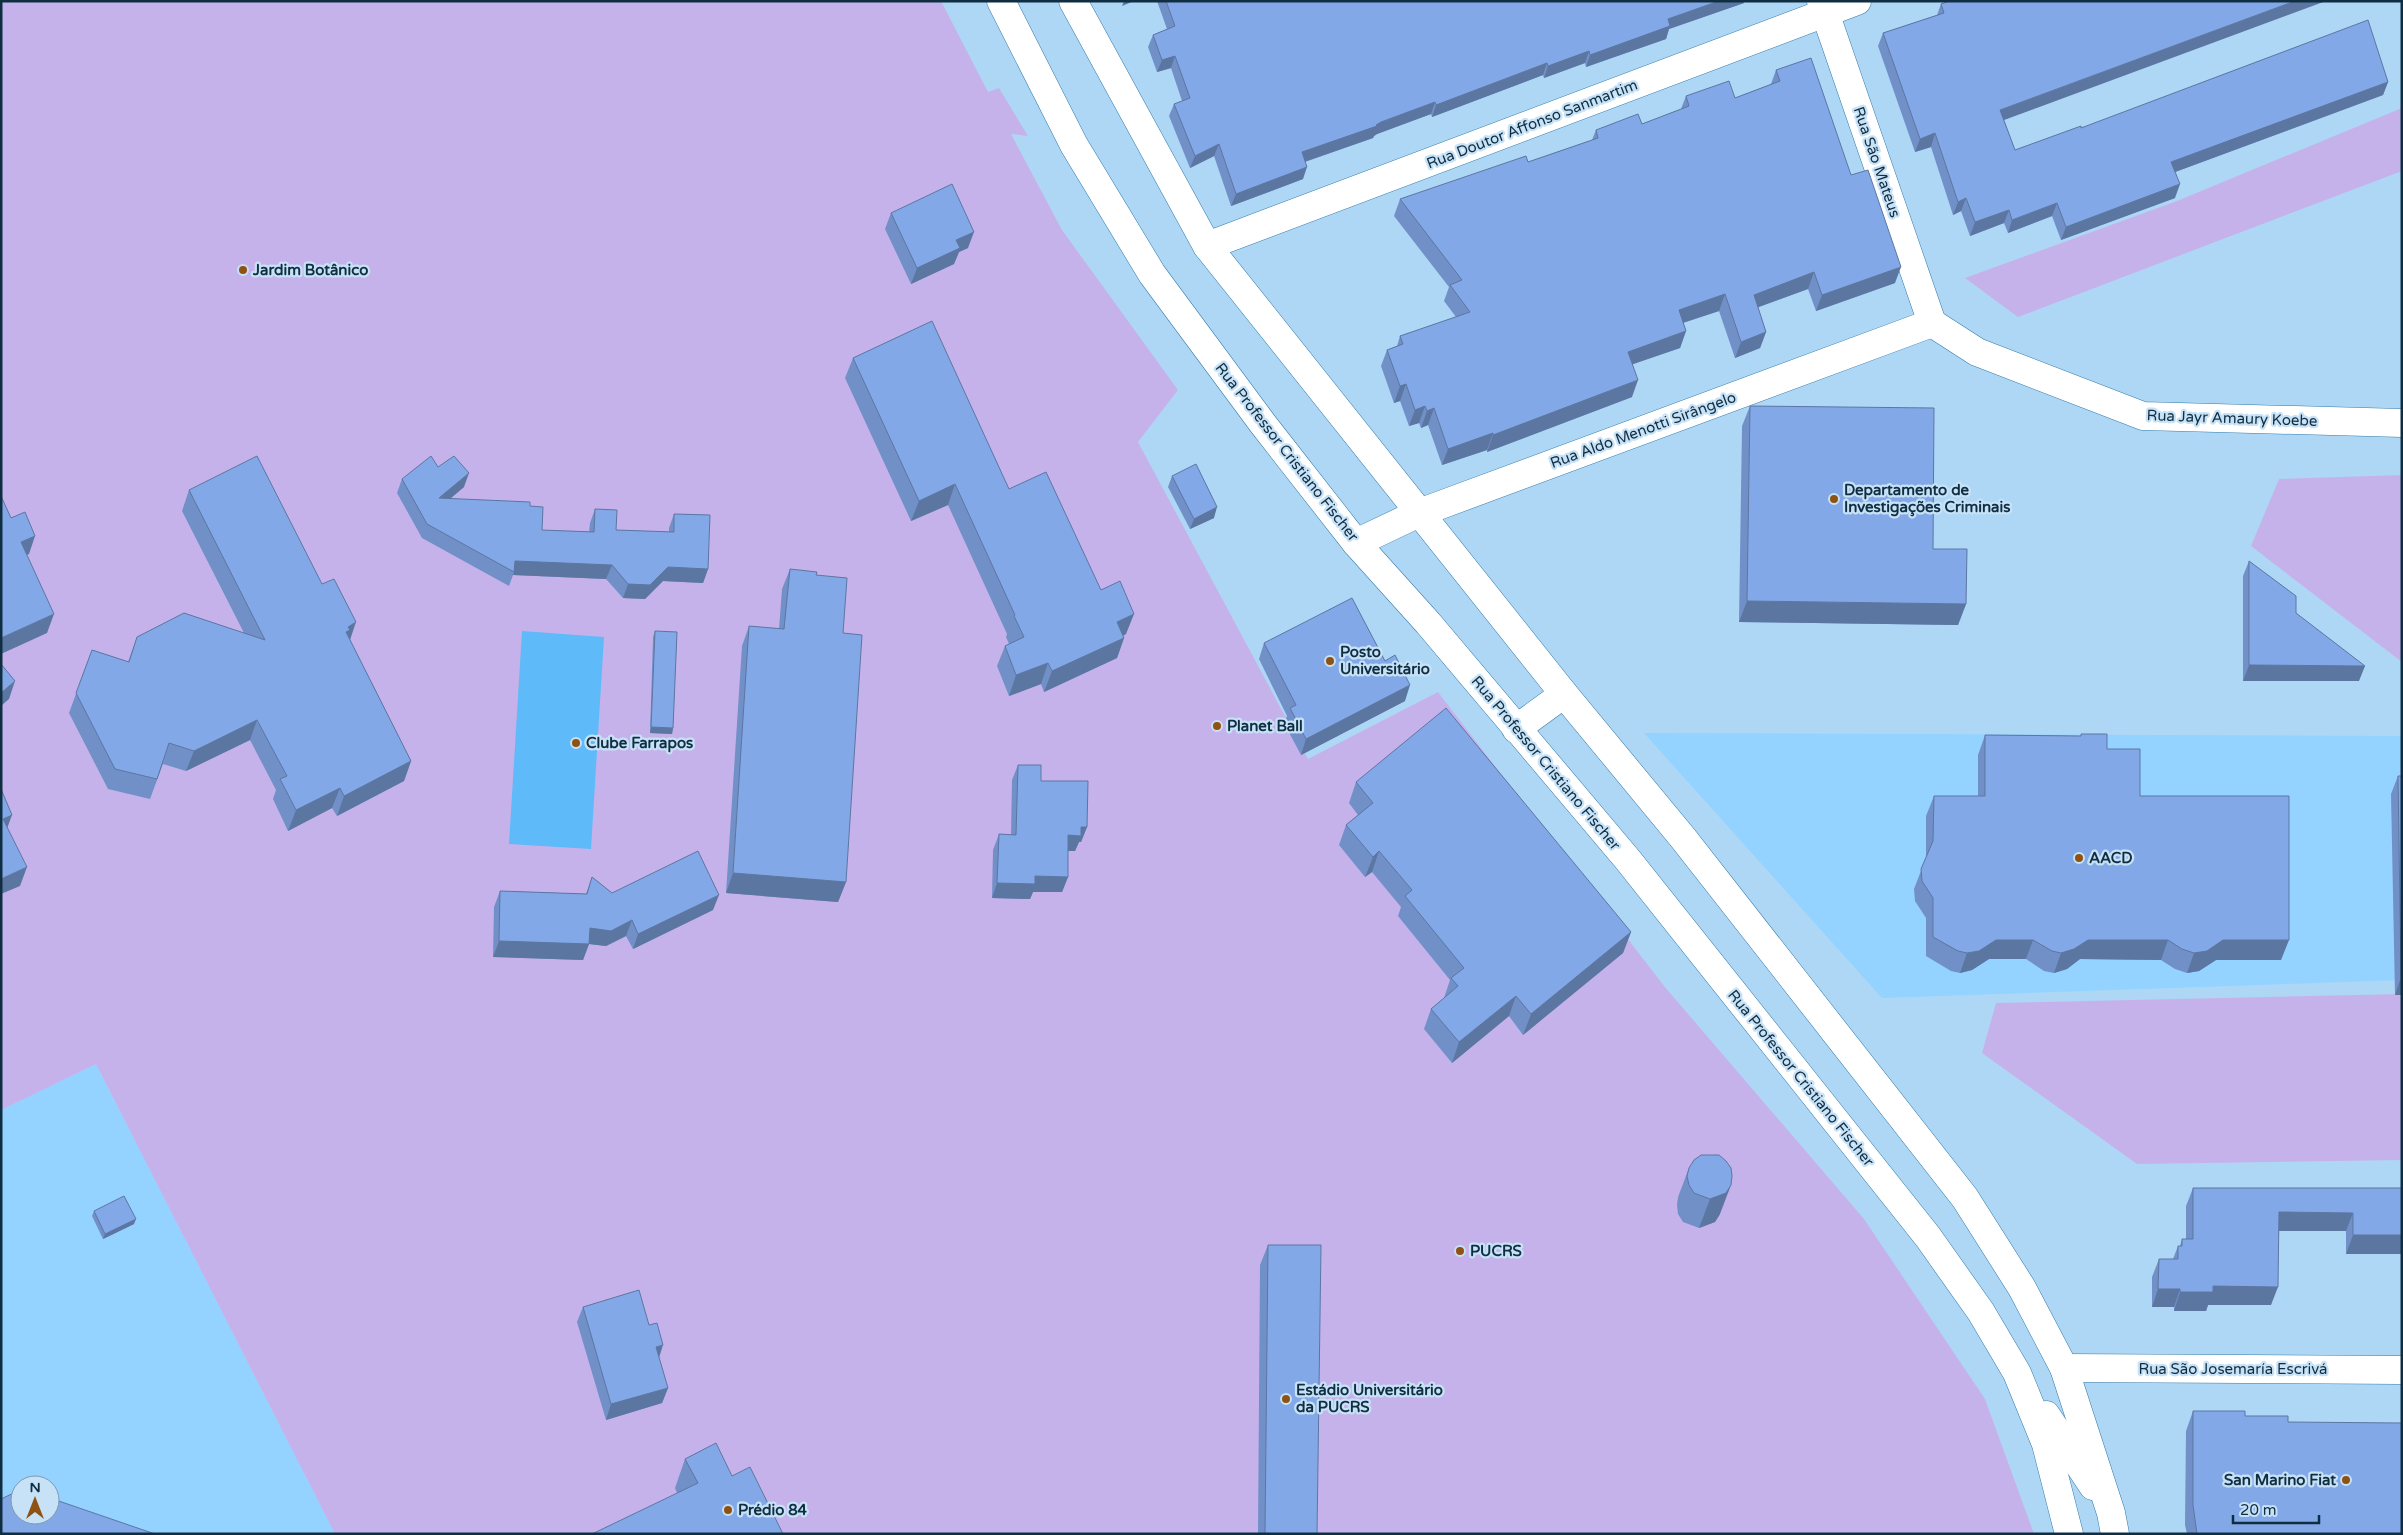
<svg xmlns="http://www.w3.org/2000/svg" width="2403" height="1535" font-family="'Varela Round',sans-serif">
	<rect width="100%" height="100%" fill="#aed7f6"/>
	<g fill="#94d2ff" fill-rule="evenodd">
		<polygon points="1644,733 2402,736 2402,980 1882,998"/>
		<path d="M96,1064l239,470h-334v-424zM20,1485h30v30h-30z"/>
	</g>
	<g fill="#c6b2ea">
		<polygon points="1,1 941,1 988,92 999,88 1028,136 1011,134 1062,230 1178,390 1138,442 1308,759 1438,692 1664,986 1864,1219 1985,1399 2034,1534 335,1534 96,1064 1,1110"/>
		<polygon points="2402,108 2402,171 2018,317 1965,278 2177,201"/>
		<polygon points="2402,475 2402,662 2251,546 2279,479"/>
		<polygon points="2402,994 2402,1160 2137,1164 1982,1053 1996,1003"/>
	</g>
	<polygon fill="#5ebaf9" points="522,631 604,637 591,849 509,844"/>
	<g fill="none" stroke-linecap="round" stroke-linejoin="round">
		<g stroke="#337baa" stroke-width="29">
			<g id="minor">
				<polyline points="1821,1 1932,323"/>
				<polyline points="1207,246 1857,1"/>
				<polyline points="1932,323 1977,352 2143,416 2402,423"/>
				<polyline points="1356,543 1419,513 1932,323"/>
			</g>
		</g>
		<g stroke="#337baa" stroke-width="29">
			<g id="major">
				<polyline points="1001,1 1074,145 1152,274 1263,424 1356,543 1428,623 1628,860 1928,1237 1981,1312 2017,1373 2046,1444 2069,1534"/>
				<polyline points="1073,1 1207,246 1564,694 1683,838 1965,1198 2022,1288 2064,1368 2111,1513 2115,1534"/>
				<polyline points="1516,729 1564,694"/>
				<polyline points="2064,1368 2402,1370"/>
				<polyline points="2046,1415 2093,1486"/>
			</g>
		</g>
		<use href="#minor" stroke="#fff" stroke-width="28"/>
		<use href="#major" stroke="#fff" stroke-width="28"/>
	</g>
	<g fill="#7190c8">
		<polygon points="1157,1 1744,1 1744,3 1669,29 1666,39 1586,67 1585,63 1544,78 1543,75 1432,117 1431,114 1377,134 1374,136 1373,138 1305,162 1303,179 1231,206 1214,156 1190,168 1169,116 1174,104 1182,101 1171,68 1157,72 1148,47 1153,35 1167,29"/>
		<polygon points="1941,4 2004,120 2015,150 2081,128 2388,82 2383,95 2175,172 2175,198 2061,240 2052,216 2008,233 2004,223 1970,236 1961,211 1953,215 1931,147 1915,152 1878,46 1883,33 1937,15"/>
		<polygon points="1776,70 1851,175 1895,283 1816,311 1808,289 1758,307 1766,332 1760,348 1735,358 1719,311 1683,323 1686,331 1680,348 1632,364 1632,397 1487,452 1487,450 1442,465 1428,425 1421,428 1419,423 1409,426 1400,401 1394,403 1381,366 1387,350 1397,346 1400,336 1456,317 1444,301 1449,287 1394,216 1400,199 1528,162 1592,140 1596,130 1642,124 1681,109 1686,96 1735,98 1771,84"/>
		<polygon points="891,213 968,248 959,252 954,264 911,284 885,229"/>
		<polygon points="853,358 1009,489 1101,590 1126,634 1123,636 1124,638 1117,658 1044,692 1041,684 1009,696 997,666 1005,646 1009,644 1006,637 1007,634 948,505 911,521 845,378"/>
		<polygon points="1750,406 1933,549 1966,604 1958,625 1739,622 1742,426"/>
		<polygon points="438,467 464,487 450,499 530,506 542,530 589,532 590,523 595,509 616,530 669,532 669,528 674,514 708,569 703,583 663,581 645,599 623,598 606,579 513,575 509,586 422,538 397,493 402,479"/>
		<polygon points="1172,476 1214,518 1190,529 1168,487"/>
		<polygon points="189,490 350,640 411,761 404,781 337,816 332,808 288,831 273,799 276,790 250,740 186,771 163,764 150,799 108,789 69,713 92,650 128,662 137,637 244,633 182,511"/>
		<polygon points="2249,561 2296,613 2359,681 2243,681 2243,576"/>
		<polygon points="790,569 816,575 843,633 846,882 838,902 726,893 742,646 749,626 779,629 782,589"/>
		<polygon points="655,631 673,728 672,734 650,733 653,637"/>
		<polygon points="1264,643 1405,701 1301,755 1284,723 1287,716 1259,659"/>
		<polygon points="2081,734 2107,749 2140,796 2281,960 2216,960 2199,971 2187,973 2175,969 2161,960 2080,959 2067,969 2054,973 2044,971 2026,959 1989,959 1972,970 1960,973 1951,971 1926,956 1926,918 1915,901 1914,889 1926,858 1926,816 1934,796 1978,796 1978,755 1985,735 2081,736"/>
		<polygon points="1018,765 1041,781 1087,827 1081,842 1079,842 1075,851 1068,851 1068,877 1062,892 1033,892 1030,899 992,898 993,850 999,834 1011,835 1012,780"/>
		<polygon points="2398,776 2402,995 2395,995 2391,794"/>
		<polygon points="1356,782 1631,932 1623,953 1523,1035 1509,1016 1452,1063 1424,1029 1431,1009 1444,998 1450,980 1398,916 1401,907 1372,872 1365,877 1339,845 1346,825 1358,815 1349,803"/>
		<polygon points="592,877 612,893 713,910 633,949 626,936 606,946 589,944 583,960 493,957 494,907 500,891 586,894"/>
		<polygon points="1689,1168 1720,1214 1715,1222 1699,1228 1683,1222 1678,1214 1677,1205 1678,1197"/>
		<polygon points="2193,1188 2402,1188 2402,1254 2346,1254 2346,1231 2279,1231 2271,1305 2208,1305 2206,1311 2174,1311 2174,1307 2152,1307 2152,1277 2159,1259 2173,1259 2178,1246 2180,1246 2182,1239 2186,1239 2186,1206"/>
		<polygon points="94,1211 134,1224 103,1239 92,1216"/>
		<polygon points="1268,1245 1317,1534 1258,1534 1260,1265"/>
		<polygon points="583,1307 649,1325 668,1388 662,1403 606,1420 577,1322"/>
		<polygon points="2193,1411 2288,1422 2402,1534 2187,1534 2185,1525 2186,1431"/>
		<polygon points="685,1459 732,1476 677,1493 675,1488"/>
	</g>
	<g fill="#5c76a2">
		<polygon points="1124,1 1134,1 1122,6"/>
		<polygon points="1719,1 1744,1 1744,3 1669,29 1666,39 1586,67 1590,55 1668,19"/>
		<polygon points="2295,1 2326,1 1996,123 2000,110"/>
		<polygon points="1589,51 1585,63 1544,78 1548,66"/>
		<polygon points="1175,56 1171,68 1157,72 1162,60"/>
		<polygon points="1547,63 1543,75 1432,117 1436,105"/>
		<polygon points="2388,82 2383,95 2167,175 2171,162"/>
		<polygon points="1435,102 1431,114 1377,134 1374,136 1373,138 1298,164 1302,152"/>
		<polygon points="1935,133 1931,147 1915,152 1920,139"/>
		<polygon points="1219,144 1214,156 1190,168 1195,156"/>
		<polygon points="1307,167 1303,179 1231,206 1236,194"/>
		<polygon points="2180,184 2175,198 2061,240 2066,227"/>
		<polygon points="1966,198 1961,211 1953,215 1958,202"/>
		<polygon points="2057,203 2052,216 2008,233 2012,220"/>
		<polygon points="2009,210 2004,223 1970,236 1975,222"/>
		<polygon points="974,232 968,248 959,252 954,264 911,284 917,268 956,240"/>
		<polygon points="1901,267 1895,283 1816,311 1822,295"/>
		<polygon points="1814,272 1808,289 1748,311 1754,295"/>
		<polygon points="1725,294 1719,311 1673,326 1679,310"/>
		<polygon points="1686,331 1680,348 1622,368 1628,352"/>
		<polygon points="1766,332 1760,348 1735,358 1741,342"/>
		<polygon points="1638,380 1632,397 1487,452 1493,435"/>
		<polygon points="1406,384 1400,401 1394,403 1400,386"/>
		<polygon points="1425,406 1419,423 1409,426 1415,410"/>
		<polygon points="1434,408 1428,425 1421,428 1427,411"/>
		<polygon points="1493,433 1487,450 1442,465 1448,449"/>
		<polygon points="469,473 464,487 434,512 439,498"/>
		<polygon points="955,484 948,505 911,521 919,501"/>
		<polygon points="1217,507 1214,518 1190,529 1194,519"/>
		<polygon points="35,536 29,554 15,560 21,542"/>
		<polygon points="515,561 612,565 606,579 513,575 514,572"/>
		<polygon points="668,567 708,569 703,583 663,581 645,599 623,598 628,584"/>
		<polygon points="1747,601 1966,604 1958,625 1739,622"/>
		<polygon points="54,614 47,633 1,654 1,638"/>
		<polygon points="1134,614 1126,634 1109,642 1117,622"/>
		<polygon points="356,622 349,643 341,647 348,627"/>
		<polygon points="1124,638 1117,658 1044,692 1052,671"/>
		<polygon points="1048,663 1041,684 1009,696 1016,675"/>
		<polygon points="2249,665 2365,666 2359,681 2243,681"/>
		<polygon points="15,681 9,699 1,706 1,693"/>
		<polygon points="1410,685 1405,701 1301,755 1306,739"/>
		<polygon points="257,720 250,740 186,771 194,751"/>
		<polygon points="651,727 673,728 672,734 650,733"/>
		<polygon points="411,761 404,781 337,816 344,796"/>
		<polygon points="340,788 332,808 288,831 296,810"/>
		<polygon points="12,815 5,834 3,819"/>
		<polygon points="1081,827 1087,827 1081,842 1079,842 1075,851 1062,851 1068,835"/>
		<polygon points="1379,851 1372,872 1365,877 1373,857"/>
		<polygon points="27,867 20,886 1,894 1,879"/>
		<polygon points="733,873 846,882 838,902 726,893"/>
		<polygon points="1035,876 1068,877 1062,892 1033,892 1030,899 992,898 997,883"/>
		<polygon points="719,895 713,910 633,949 638,934"/>
		<polygon points="632,920 626,936 606,946 589,944 583,960 493,957 499,941 590,928"/>
		<polygon points="1631,932 1623,953 1523,1035 1531,1014"/>
		<polygon points="1996,940 2033,940 2026,959 1989,959 1972,970 1960,973 1967,953"/>
		<polygon points="2088,940 2168,940 2161,960 2080,959 2067,969 2054,973 2061,953"/>
		<polygon points="2223,940 2289,940 2281,960 2216,960 2199,971 2187,973 2194,953"/>
		<polygon points="2401,977 2402,995 2395,995"/>
		<polygon points="1516,996 1509,1016 1452,1063 1459,1042"/>
		<polygon points="1731,1185 1720,1214 1715,1222 1699,1228 1710,1199"/>
		<polygon points="2279,1212 2353,1213 2346,1231 2272,1231"/>
		<polygon points="136,1219 134,1224 103,1239 105,1234"/>
		<polygon points="2353,1235 2402,1235 2402,1254 2346,1254"/>
		<polygon points="2213,1286 2278,1287 2271,1305 2208,1305 2206,1311 2174,1311 2180,1292"/>
		<polygon points="2158,1289 2180,1289 2174,1307 2152,1307"/>
		<polygon points="663,1345 658,1361 656,1347"/>
		<polygon points="668,1388 662,1403 606,1420 611,1404"/>
	</g>
	<g fill="#83a8e8" stroke="#5c76a2">
		<polygon points="1166,1 1719,1 1668,19 1670,26 1590,55 1589,51 1548,66 1547,63 1436,105 1435,102 1381,122 1376,125 1377,126 1302,152 1307,167 1236,194 1219,144 1195,156 1174,104 1190,98 1175,56 1162,60 1153,35 1175,26"/>
		<polygon points="1949,1 2295,1 2000,110 2015,150 2081,126 2081,128 2368,20 2388,82 2171,162 2180,184 2066,227 2057,203 2012,220 2009,210 1975,222 1966,198 1958,202 1935,133 1920,139 1883,33 1944,13 1941,4"/>
		<polygon points="1811,58 1851,175 1868,170 1901,267 1822,295 1814,272 1754,295 1766,332 1741,342 1725,294 1679,310 1686,331 1628,352 1638,380 1493,435 1493,433 1448,449 1434,408 1427,411 1425,406 1415,410 1406,384 1400,386 1387,350 1403,344 1400,336 1470,312 1450,285 1462,280 1400,199 1526,156 1528,162 1598,138 1596,130 1638,114 1642,124 1689,106 1686,96 1729,81 1735,98 1780,81 1776,70"/>
		<polygon points="952,184 974,232 956,240 960,248 917,268 891,213"/>
		<polygon points="932,321 1009,489 1046,472 1101,590 1120,581 1134,614 1117,622 1124,638 1052,671 1048,663 1016,675 1005,646 1024,637 1014,616 1015,615 955,484 919,501 853,358"/>
		<polygon points="1750,406 1934,408 1933,549 1967,549 1966,604 1747,601"/>
		<polygon points="257,456 322,584 334,579 356,622 348,627 350,630 346,632 411,761 344,796 340,788 296,810 280,779 287,776 257,720 194,751 169,743 157,779 115,769 76,693 92,650 129,662 137,637 184,613 265,640 189,490"/>
		<polygon points="431,456 438,467 454,456 469,473 439,498 530,502 530,506 543,507 542,530 594,532 595,509 617,510 616,530 674,532 674,514 710,515 708,569 668,567 650,585 628,584 612,565 515,561 514,572 427,524 402,479"/>
		<polygon points="1196,464 1217,507 1194,519 1172,476"/>
		<polygon points="1,496 11,518 25,512 35,536 21,542 54,614 1,638"/>
		<polygon points="2249,561 2296,596 2296,613 2365,666 2249,665"/>
		<polygon points="790,569 817,572 816,575 847,578 843,633 862,635 846,882 733,873 749,626 784,629"/>
		<polygon points="1352,598 1385,661 1395,655 1410,685 1306,739 1290,708 1296,705 1264,643"/>
		<polygon points="655,631 677,632 673,728 651,727"/>
		<polygon points="1,664 15,681 1,693"/>
		<polygon points="1446,708 1631,932 1531,1014 1516,996 1459,1042 1431,1009 1458,986 1451,978 1464,968 1405,896 1412,890 1379,851 1373,857 1346,825 1373,803 1356,782"/>
		<polygon points="2081,734 2107,734 2107,749 2140,749 2140,796 2289,796 2289,940 2223,940 2207,951 2194,953 2182,949 2168,940 2088,940 2074,949 2061,953 2052,951 2033,940 1996,940 1979,951 1967,953 1958,951 1933,937 1933,898 1922,881 1921,869 1933,841 1934,796 1985,796 1985,735 2081,736"/>
		<polygon points="1018,765 1041,765 1041,781 1088,781 1087,827 1081,827 1081,836 1068,835 1068,877 1035,876 1035,884 997,883 999,834 1016,835"/>
		<polygon points="2398,776 2402,776 2402,977 2401,977"/>
		<polygon points="1,789 12,815 3,819 27,867 1,879"/>
		<polygon points="698,851 719,895 638,934 632,920 611,931 590,928 589,944 499,941 500,891 587,894 592,877 612,893"/>
		<polygon points="1701,1155 1719,1155 1726,1161 1731,1168 1732,1176 1731,1185 1726,1193 1710,1199 1694,1193 1689,1185 1687,1176 1689,1168 1694,1160"/>
		<polygon points="2193,1188 2402,1188 2402,1235 2353,1235 2353,1213 2279,1212 2278,1287 2213,1286 2213,1292 2180,1292 2180,1289 2158,1289 2159,1259 2178,1259 2178,1246 2182,1246 2182,1239 2193,1239"/>
		<polygon points="124,1196 136,1219 105,1234 94,1211"/>
		<polygon points="1268,1245 1321,1245 1317,1534 1265,1534"/>
		<polygon points="639,1290 649,1325 657,1323 663,1345 656,1347 668,1388 611,1404 583,1307"/>
		<polygon points="2193,1411 2245,1411 2245,1416 2288,1416 2288,1422 2402,1423 2402,1534 2197,1534 2193,1505"/>
		<polygon points="716,1443 732,1476 750,1467 783,1534 592,1534 698,1483 685,1459"/>
		<polygon points="20,1490 20,1515 50,1515 50,1498 155,1534 1,1534 1,1499"/>
	</g>
	<g fill="#8e5212" stroke="#c7e2f7" stroke-width="2">
		<circle cx="243" cy="270" r="5"/>
		<circle cx="1834" cy="499" r="5"/>
		<circle cx="1330" cy="661" r="5"/>
		<circle cx="1217" cy="726" r="5"/>
		<circle cx="576" cy="743" r="5"/>
		<circle cx="2079" cy="858" r="5"/>
		<circle cx="1460" cy="1251" r="5"/>
		<circle cx="1286" cy="1399" r="5"/>
		<circle cx="2346" cy="1480" r="5"/>
		<circle cx="728" cy="1510" r="5"/>
	</g>
	<g text-anchor="middle" dominant-baseline="central" stroke-width="4.5" stroke-linejoin="round" paint-order="stroke">
		<g font-size="15" fill="#102e42" stroke="#c7e2f7">
			<text transform="translate(1532 124) rotate(-21)">Rua Doutor Affonso Sanmartim</text>
			<text transform="translate(1877 162) rotate(71)">Rua São Mateus</text>
			<text transform="translate(2232 418) rotate(2)">Rua Jayr Amaury Koebe</text>
			<text transform="translate(1643 430) rotate(-20)">Rua Aldo Menotti Sirângelo</text>
			<text transform="translate(1287 452) rotate(52)">Rua Professor Cristiano Fischer</text>
			<text transform="translate(1546 763) rotate(50)">Rua Professor Cristiano Fischer</text>
			<text transform="translate(1801 1078) rotate(51)">Rua Professor Cristiano Fischer</text>
			<text x="2233" y="1369">Rua São Josemaría Escrivá</text>
		</g>
		<g font-size="15" font-weight="bold" fill="#102e42" stroke="#c7e2f7" text-anchor="start">
			<text x="253" y="270">Jardim Botânico</text>
			<text x="1844" y="490">Departamento de<tspan x="1844" dy="17">Investigações Criminais</tspan></text>
			<text x="1340" y="652">Posto<tspan x="1340" dy="17">Universitário</tspan></text>
			<text x="1227" y="726">Planet Ball</text>
			<text x="586" y="743">Clube Farrapos</text>
			<text x="2089" y="858">AACD</text>
			<text x="1470" y="1251">PUCRS</text>
			<text x="1296" y="1390">Estádio Universitário<tspan x="1296" dy="17">da PUCRS</tspan></text>
			<text x="2336" y="1480" text-anchor="end">San Marino Fiat</text>
			<text x="738" y="1510">Prédio 84</text>
		</g>
	</g>
	<rect width="2403" height="1535" fill="none" stroke="#102e42" stroke-width="5"/>
	<g transform="translate(35 1500)"><circle r="24" fill="#c7e2f7" stroke="#7e9aaf"/>
	<path d="M0-4L9 19L0 12L-9 19Z" fill="#8e5212"/>
	<text y="-8" font-size="14" font-weight="bold" text-anchor="middle" fill="#102e42">N</text>
	</g>
	<path d="M2233 1515v8h86v-8" fill="none" stroke="#102e42" stroke-width="2.5"/>
	<text x="2240" y="1515" font-size="15" fill="#102e42" stroke="#c7e2f7" stroke-width="4" paint-order="stroke">20 m</text>
</svg>
